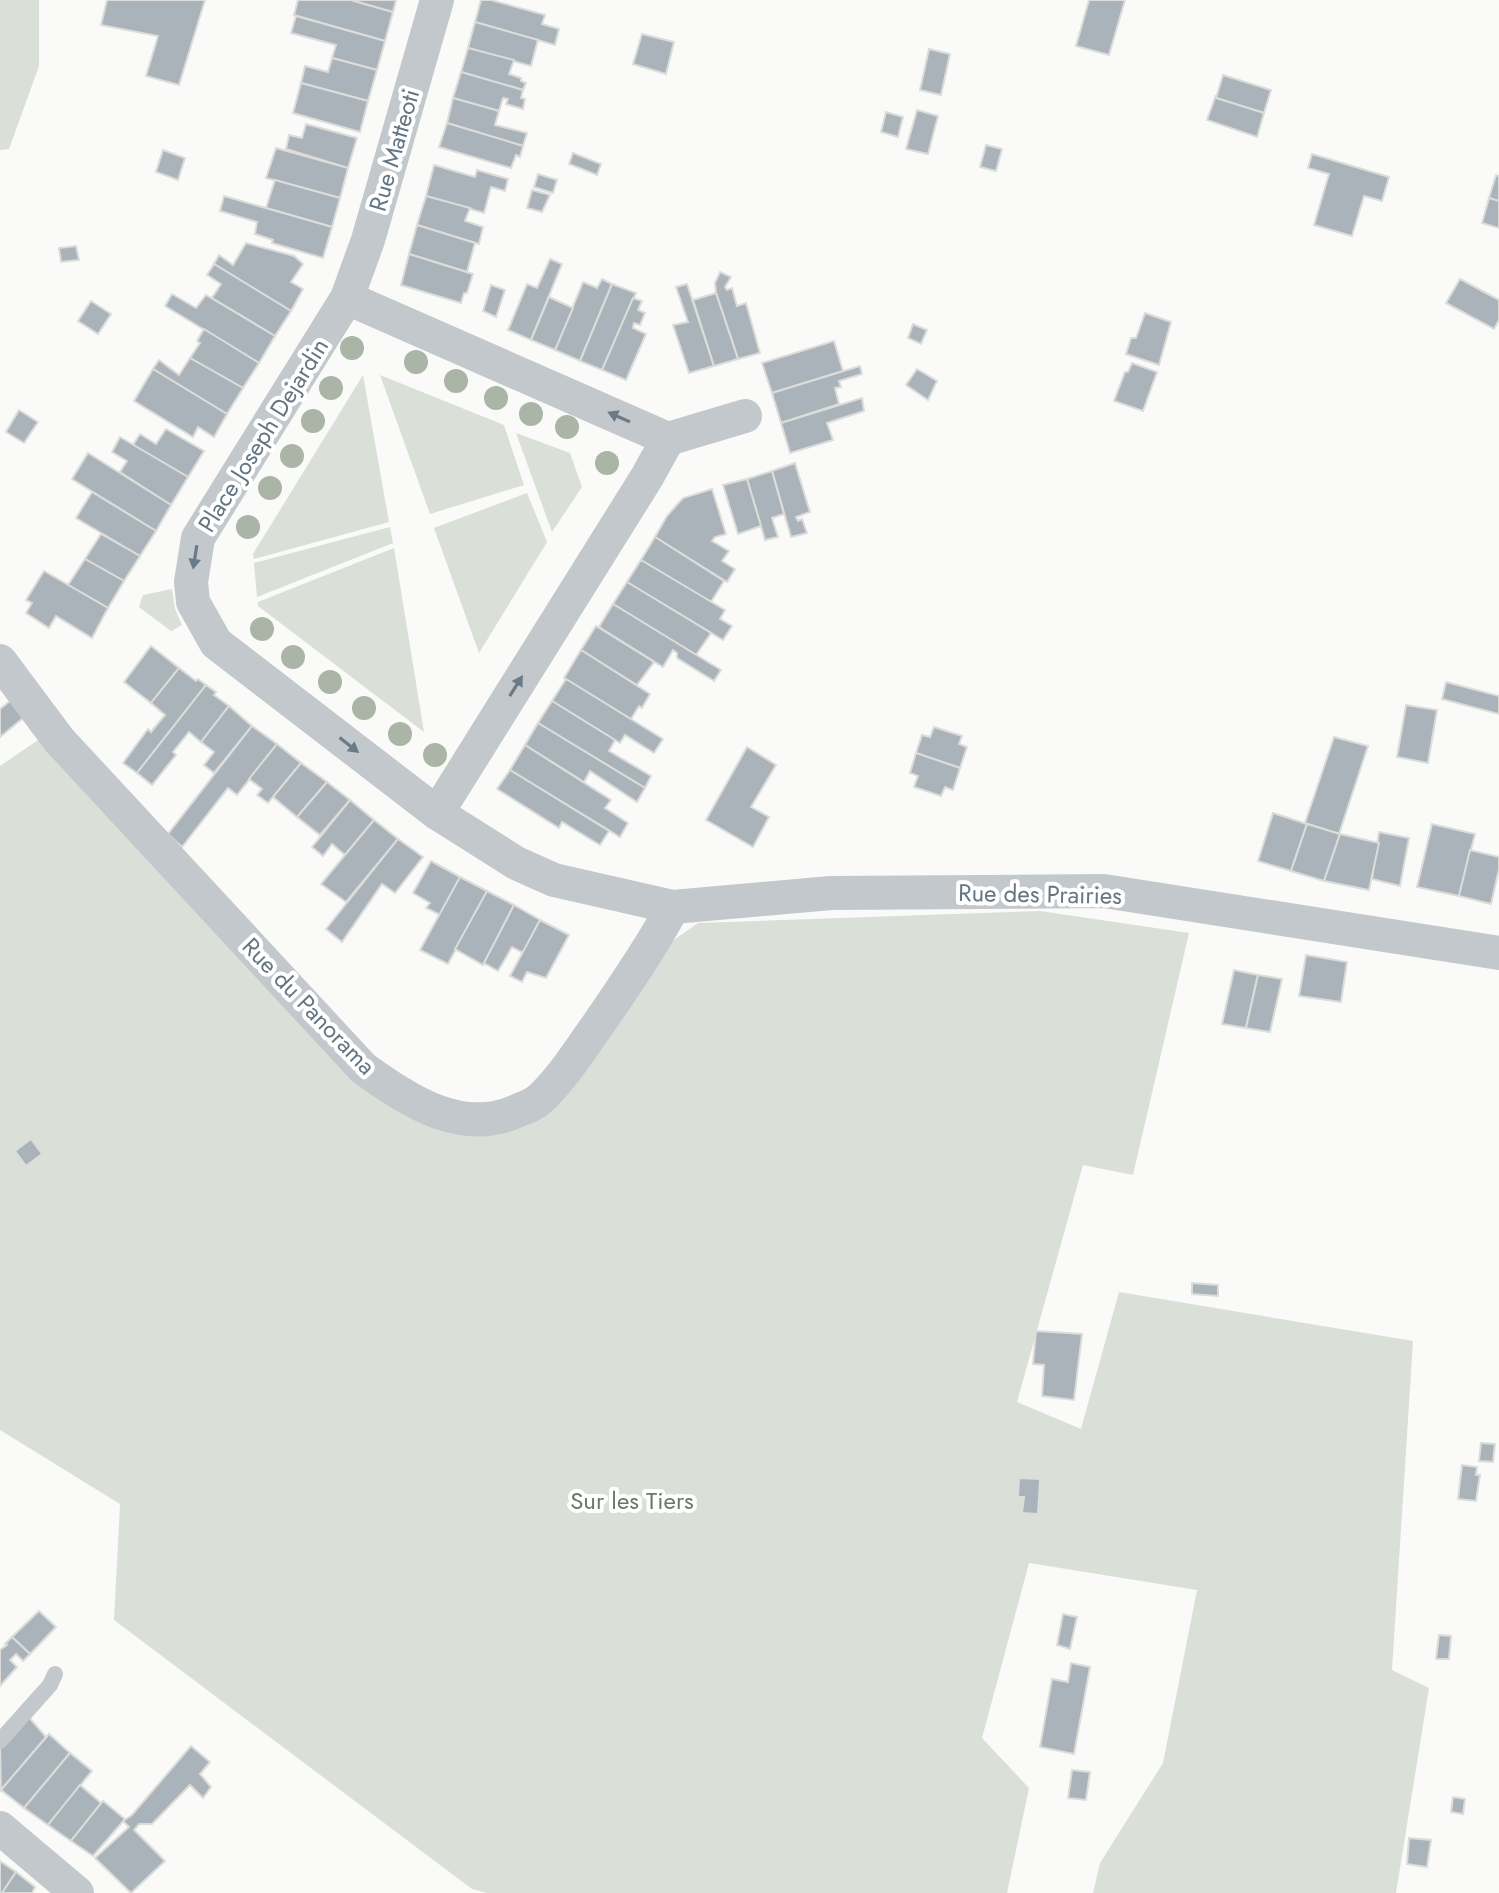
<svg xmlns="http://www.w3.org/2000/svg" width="1499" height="1893" font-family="Jost,sans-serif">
	<rect width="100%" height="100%" fill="#fafaf8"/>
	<g fill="#dadfd7">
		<polygon points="0,0 39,0 39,66 9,149 0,150"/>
		<polygon points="363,375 389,522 254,559 253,554"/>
		<polygon points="380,375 504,425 524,485 430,514"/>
		<polygon points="516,433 570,453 582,487 552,532"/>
		<polygon points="527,493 547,542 479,653 434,528"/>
		<polygon points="390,527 393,543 257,597 254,563"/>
		<polygon points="394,548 424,732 258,606 258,602"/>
		<polygon points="172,589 175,609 182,625 171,631 139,607 143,595"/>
		<polygon points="44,736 327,1054 497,1131 671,942 698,923 1040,911 1189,933 1133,1175 1083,1165 1017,1402 1081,1429 1119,1292 1413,1341 1392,1670 1429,1688 1396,1893 1093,1893 1100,1863 1163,1763 1197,1590 1029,1563 982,1738 1029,1788 1007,1893 487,1893 472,1889 114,1620 120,1504 0,1430 0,766"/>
	</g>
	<g fill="#aab3b9" stroke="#dcdcda" stroke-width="2">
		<polygon points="107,0 205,0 179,85 146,76 158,36 101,25"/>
		<polygon points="298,0 351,0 393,12 385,41 294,15"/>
		<polygon points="351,0 396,0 393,12"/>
		<polygon points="481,0 491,0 545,15 542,24 559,29 555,45 475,22"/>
		<polygon points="1089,0 1125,0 1109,55 1076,46"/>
		<polygon points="296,16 385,41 377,70 332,58 336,45 291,33"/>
		<polygon points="475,22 538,40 531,66 468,48"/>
		<polygon points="642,34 674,42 666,74 633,64"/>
		<polygon points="468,48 514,60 509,74 521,78 521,81 526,83 523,90 461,72"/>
		<polygon points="929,49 950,54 941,95 920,90"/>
		<polygon points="332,58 377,70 368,101 301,83 305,66 328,72"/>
		<polygon points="461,72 523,90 521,98 525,99 523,109 506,104 508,99 503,98 499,111 453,98"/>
		<polygon points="1223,75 1271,90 1264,113 1216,98"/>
		<polygon points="301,83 368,101 360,132 293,113"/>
		<polygon points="1216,95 1216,98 1264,113 1257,137 1207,120"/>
		<polygon points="453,98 499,111 495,125 527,133 523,146 447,123"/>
		<polygon points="917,110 938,116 928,154 906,149"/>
		<polygon points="886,112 903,117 898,137 881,132"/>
		<polygon points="447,123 523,146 520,157 516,155 511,168 439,147"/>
		<polygon points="306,124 357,138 348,168 286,149 289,135 302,138"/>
		<polygon points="986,145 1002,149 996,171 980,167"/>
		<polygon points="276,148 348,168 340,198 266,178"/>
		<polygon points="163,150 185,158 178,180 156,172"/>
		<polygon points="573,153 601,164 597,175 569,164"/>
		<polygon points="1312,154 1389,177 1382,201 1364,196 1352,236 1314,225 1329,174 1308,168"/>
		<polygon points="434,165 475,177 477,170 508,179 505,191 491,187 484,213 426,196"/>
		<polygon points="538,174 557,180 553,193 534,187"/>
		<polygon points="1496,175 1499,176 1499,201 1489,198"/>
		<polygon points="275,180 340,198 332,227 266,208"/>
		<polygon points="532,190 550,195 542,212 527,208"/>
		<polygon points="224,196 332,227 323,258 272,243 273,240 255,234 257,222 220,211"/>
		<polygon points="426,196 470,208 465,221 483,227 479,244 417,225"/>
		<polygon points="1489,198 1499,201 1499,228 1482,223"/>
		<polygon points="417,225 475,243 467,272 409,254"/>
		<polygon points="246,243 294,256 303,264 291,282 303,289 291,311 214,264 219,255 233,265"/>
		<polygon points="76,246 79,260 61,262 59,248"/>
		<polygon points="409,254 473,274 467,293 464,293 461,303 401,285"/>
		<polygon points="550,259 562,264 531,340 508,330 527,284 537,288"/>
		<polygon points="214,264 291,311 275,336 212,298 221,284 207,275"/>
		<polygon points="720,272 731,277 725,287 727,290 732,288 737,306 746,303 760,353 738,359 716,293 715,283"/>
		<polygon points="602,279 612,284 580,361 555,350 583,282 597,288"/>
		<polygon points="1460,279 1499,300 1499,320 1494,329 1446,303"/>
		<polygon points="612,284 636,293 602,370 580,361"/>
		<polygon points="687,284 714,366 689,373 673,325 688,322 676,287"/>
		<polygon points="491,285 505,290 496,317 483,311"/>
		<polygon points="716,293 738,359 714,366 693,300"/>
		<polygon points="172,294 196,308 206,295 275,336 259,363 165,306"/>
		<polygon points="549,297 573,308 555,350 531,340"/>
		<polygon points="633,298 642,301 638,310 645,313 640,325 634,323 633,328 646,334 626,380 602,370"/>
		<polygon points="91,301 111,314 98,334 78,321"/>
		<polygon points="1145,313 1171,322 1159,365 1126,354 1131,338 1136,338"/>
		<polygon points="913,324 927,330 921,344 908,338"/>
		<polygon points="204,329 259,363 243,388 190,358 200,343 197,341"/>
		<polygon points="834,341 843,371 772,393 762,363"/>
		<polygon points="190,358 243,388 227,414 153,369 159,360 179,375"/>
		<polygon points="1132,363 1157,372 1143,411 1114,401 1125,372 1128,372"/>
		<polygon points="860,366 862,374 839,381 841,387 835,388 839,404 781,423 772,393"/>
		<polygon points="153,369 227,414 214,437 198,427 193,437 134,401"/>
		<polygon points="917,369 937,381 928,400 906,385"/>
		<polygon points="862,398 864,411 827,423 833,440 790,453 781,423"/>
		<polygon points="19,410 38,422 24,443 6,432"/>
		<polygon points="166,429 204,451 188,477 133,445 140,434 156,444"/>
		<polygon points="120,437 188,477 171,505 120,472 127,461 112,452"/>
		<polygon points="88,453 171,505 156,531 72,479"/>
		<polygon points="795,463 810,512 796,517 798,521 802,519 807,533 791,537 772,471"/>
		<polygon points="772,471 784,514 772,518 778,537 765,540 747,479"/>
		<polygon points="747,479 761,526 738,534 723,485"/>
		<polygon points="712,489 726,534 715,537 712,541 729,551 722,561 735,569 727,582 655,537 667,516 683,498"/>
		<polygon points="92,492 156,531 140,556 76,518"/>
		<polygon points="101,534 140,556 124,581 85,559"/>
		<polygon points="655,537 724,581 711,602 641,560"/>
		<polygon points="85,559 124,581 108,608 68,585"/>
		<polygon points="641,560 725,610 720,619 732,626 723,640 627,582"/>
		<polygon points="44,571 108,608 92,638 56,616 49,628 26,613 32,603 26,600"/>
		<polygon points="627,582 711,633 696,655 613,604"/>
		<polygon points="613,604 721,670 714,681 677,658 677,653 673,650 663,667 599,627"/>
		<polygon points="596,626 654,662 637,685 581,650"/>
		<polygon points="151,646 179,668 151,703 124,682"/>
		<polygon points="581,650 650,694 642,708 639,706 631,719 564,678"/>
		<polygon points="179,668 196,681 198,679 206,685 137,773 123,763 148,729 151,732 165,715 151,703"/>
		<polygon points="566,679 663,739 654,753 625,735 620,743 552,701"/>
		<polygon points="1446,682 1499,696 1499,714 1442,699"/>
		<polygon points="206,685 216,692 214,695 229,706 201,742 189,732 173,752 176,755 152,785 137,773"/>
		<polygon points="10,701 23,718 0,737 0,709"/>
		<polygon points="552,701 615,740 609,751 651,776 645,788 538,723"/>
		<polygon points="1406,705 1437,710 1428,763 1397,757"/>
		<polygon points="229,706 252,726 214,773 204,765 214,752 201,742"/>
		<polygon points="538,723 645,788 637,802 590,771 584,782 525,745"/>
		<polygon points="252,726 277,744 237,795 228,788 182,847 168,834"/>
		<polygon points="934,727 962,736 959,744 967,747 960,768 916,753 922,735 930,737"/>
		<polygon points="1334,737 1368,746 1339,834 1305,823"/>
		<polygon points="277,744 301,763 268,803 257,795 262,789 249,779"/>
		<polygon points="525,745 611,800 605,808 628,823 620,837 510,770"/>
		<polygon points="747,747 776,765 751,807 769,817 753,847 706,820"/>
		<polygon points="916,753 960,768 953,790 945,787 941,796 914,787 918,776 910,773"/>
		<polygon points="301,763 327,782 297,817 273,797"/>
		<polygon points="510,770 609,831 600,845 562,822 559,828 497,789"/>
		<polygon points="327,782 350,800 320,835 297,817"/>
		<polygon points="350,800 374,820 345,855 332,844 323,856 312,847"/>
		<polygon points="1273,813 1307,824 1291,871 1258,861"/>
		<polygon points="374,820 398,839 346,902 321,884"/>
		<polygon points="1307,824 1340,834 1324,881 1291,871"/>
		<polygon points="1432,824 1475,834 1459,896 1417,887"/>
		<polygon points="1379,832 1409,838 1400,886 1372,879"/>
		<polygon points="1340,834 1379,843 1369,890 1324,881"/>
		<polygon points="398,839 423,857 395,893 382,884 342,942 326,929"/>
		<polygon points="1470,850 1499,857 1499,869 1491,904 1459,896"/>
		<polygon points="431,861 460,877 440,915 426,908 430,903 413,893"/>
		<polygon points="460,877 487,891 448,964 420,950"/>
		<polygon points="487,891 514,905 483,965 455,949"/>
		<polygon points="514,905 540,920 523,953 512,947 498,971 484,963"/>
		<polygon points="540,920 569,935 546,978 527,972 522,982 510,976"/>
		<polygon points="1306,955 1347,962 1341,1002 1299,996"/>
		<polygon points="1234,970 1258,975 1246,1028 1222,1024"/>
		<polygon points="1258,975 1282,979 1270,1032 1246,1028"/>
		<polygon points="31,1139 42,1154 26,1166 15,1151"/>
		<polygon points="1192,1283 1218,1285 1218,1296 1192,1294"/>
		<polygon points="1036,1331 1082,1334 1074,1400 1042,1396 1044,1365 1033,1364"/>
		<polygon points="1481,1443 1495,1444 1493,1462 1479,1461"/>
		<polygon points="1462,1465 1477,1467 1476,1475 1480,1475 1476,1501 1458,1499"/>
		<polygon points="1019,1478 1040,1479 1038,1514 1022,1513 1024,1497 1018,1497"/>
		<polygon points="39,1611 56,1627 30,1654 12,1637"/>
		<polygon points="1063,1614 1077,1617 1070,1649 1057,1645"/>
		<polygon points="1439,1635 1451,1636 1449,1659 1436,1659"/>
		<polygon points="12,1637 30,1654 23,1661 16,1654 10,1660 17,1667 0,1686 0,1650 7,1645 5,1644"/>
		<polygon points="1071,1663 1090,1667 1074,1754 1040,1747 1052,1679 1068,1682"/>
		<polygon points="27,1715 46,1737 1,1790 0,1746"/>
		<polygon points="49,1734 70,1753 24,1808 1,1790"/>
		<polygon points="191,1746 210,1762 200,1774 211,1787 203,1798 190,1785 152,1824 139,1824 134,1830 165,1861 131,1893 95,1858 129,1827 123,1821 132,1815"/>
		<polygon points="70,1753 92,1771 48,1825 24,1808"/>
		<polygon points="1072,1770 1090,1772 1086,1800 1068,1798"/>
		<polygon points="80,1785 101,1803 71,1841 48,1825"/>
		<polygon points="1453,1797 1465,1799 1463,1814 1451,1812"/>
		<polygon points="103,1801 125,1819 93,1856 71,1841"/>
		<polygon points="1409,1838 1431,1840 1427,1867 1407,1864"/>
		<polygon points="0,1861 16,1872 2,1893 0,1893"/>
		<polygon points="16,1872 35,1887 32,1893 2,1893"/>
	</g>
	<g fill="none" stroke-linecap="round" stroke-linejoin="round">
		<polyline stroke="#c3c8cc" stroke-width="16" points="0,1741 50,1685 55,1674"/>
		<g stroke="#c3c8cc" stroke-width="34">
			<polyline points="347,298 668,439 647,477 437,813 216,643 193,602 191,582 198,538 347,298 368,240 437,0"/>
			<polyline points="668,439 745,416"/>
			<path d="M0,661l59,79 304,328c45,33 100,69 156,42 8,-3 16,-6 22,-12 22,-21 38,-47 56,-72 27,-39 53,-77 76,-119"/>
			<polyline points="437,813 516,863 554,880 673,907 831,893 1104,891 1499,953"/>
			<polyline points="0,1828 77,1893"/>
		</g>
	</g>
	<g fill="#aab4a7">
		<circle cx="352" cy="348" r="12"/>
		<circle cx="416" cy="362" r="12"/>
		<circle cx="456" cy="381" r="12"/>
		<circle cx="331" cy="388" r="12"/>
		<circle cx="496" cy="398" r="12"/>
		<circle cx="531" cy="414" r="12"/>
		<circle cx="313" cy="421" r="12"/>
		<circle cx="567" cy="427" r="12"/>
		<circle cx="292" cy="456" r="12"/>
		<circle cx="607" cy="463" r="12"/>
		<circle cx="270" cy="488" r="12"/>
		<circle cx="248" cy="527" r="12"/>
		<circle cx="262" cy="629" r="12"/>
		<circle cx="293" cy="657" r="12"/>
		<circle cx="330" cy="682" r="12"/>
		<circle cx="364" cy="708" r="12"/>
		<circle cx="400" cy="734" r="12"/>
		<circle cx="435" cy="755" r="12"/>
	</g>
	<defs><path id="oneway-solid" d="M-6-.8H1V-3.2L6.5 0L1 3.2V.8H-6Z" transform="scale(2)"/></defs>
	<g fill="#6a7a87">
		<use href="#oneway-solid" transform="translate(619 417) rotate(-156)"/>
		<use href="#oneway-solid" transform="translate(195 557) rotate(99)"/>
		<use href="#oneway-solid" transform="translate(516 686) rotate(-58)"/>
		<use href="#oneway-solid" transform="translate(349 745) rotate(38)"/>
	</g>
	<g text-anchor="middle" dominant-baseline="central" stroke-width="8" stroke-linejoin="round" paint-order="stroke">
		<g font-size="24" fill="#657683" stroke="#fff">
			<text transform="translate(394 150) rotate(-74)">Rue Matteoti</text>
			<text transform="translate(263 435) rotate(-58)">Place Joseph Dejardin</text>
			<text transform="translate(1040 894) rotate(1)">Rue des Prairies</text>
			<text transform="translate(309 1006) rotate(46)">Rue du Panorama</text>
		</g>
		<g font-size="24" fill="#687a64" stroke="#fff">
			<text x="632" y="1500">Sur les Tiers</text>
		</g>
	</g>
</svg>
